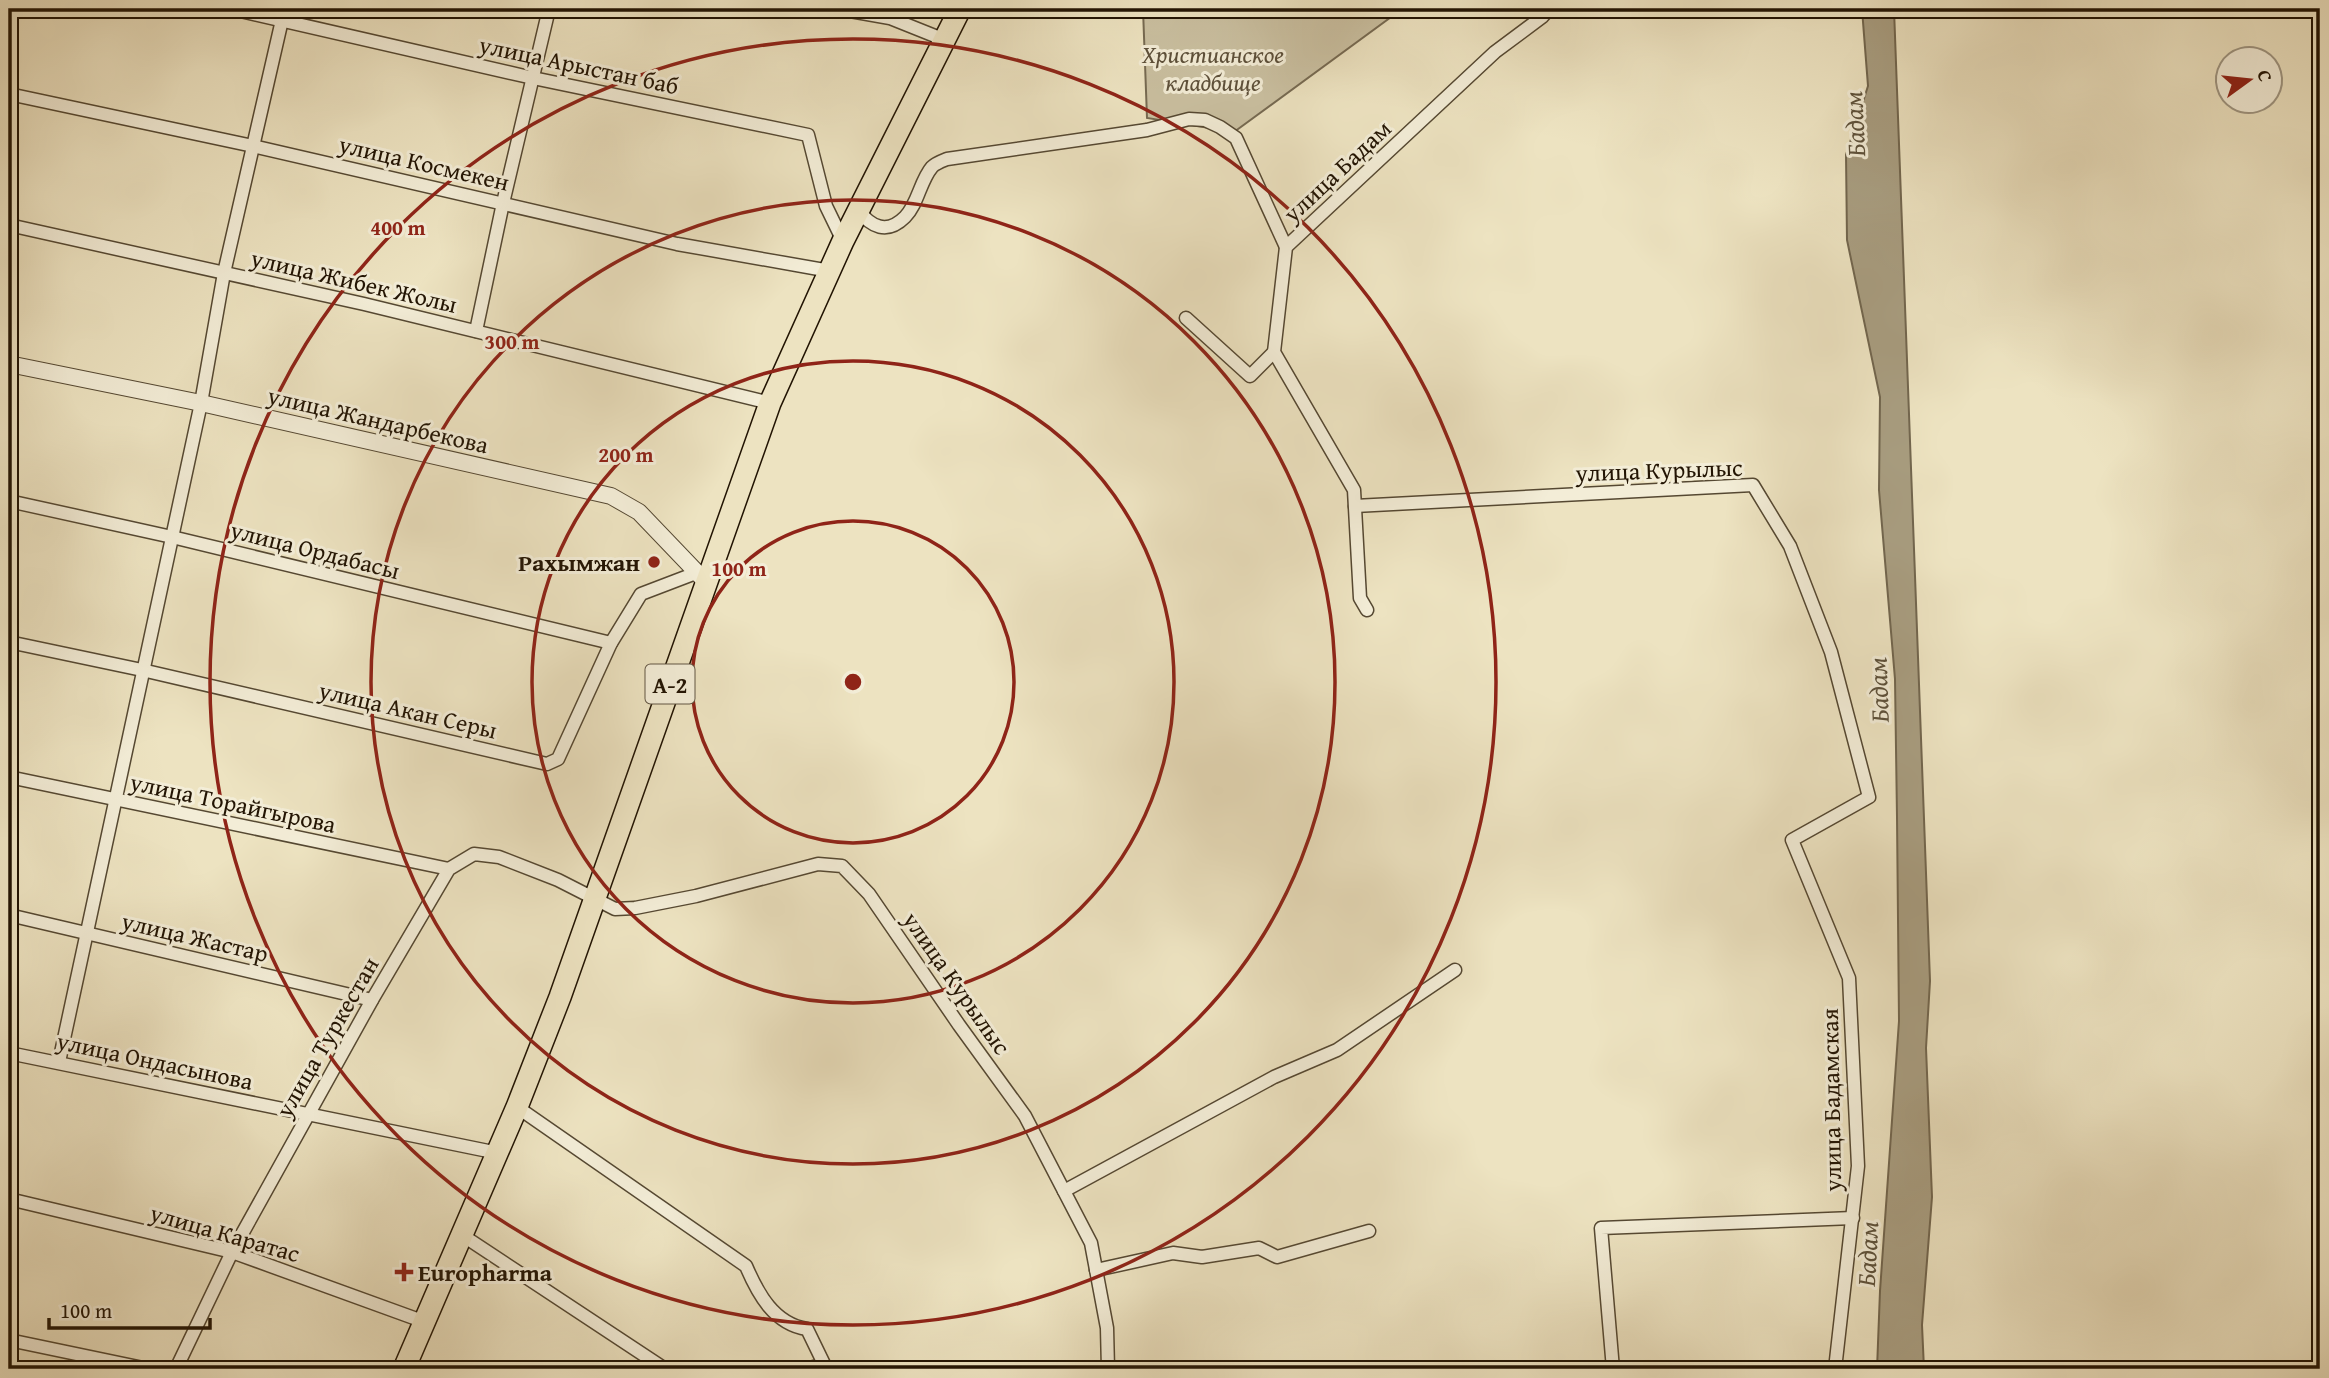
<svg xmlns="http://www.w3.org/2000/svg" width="2329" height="1378" font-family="'Gentium Book Plus',serif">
	<rect width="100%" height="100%" fill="#ede3c1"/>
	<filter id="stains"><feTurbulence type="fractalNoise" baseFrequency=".00286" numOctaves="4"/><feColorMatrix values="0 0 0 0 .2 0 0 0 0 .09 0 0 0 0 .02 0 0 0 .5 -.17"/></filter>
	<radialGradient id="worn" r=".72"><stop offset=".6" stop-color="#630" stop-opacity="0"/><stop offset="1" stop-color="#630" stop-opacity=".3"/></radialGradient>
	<polygon fill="#cac0a1" stroke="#766a52" stroke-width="2" points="1143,9 1402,9 1234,132 1147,118"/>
	<polygon fill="#a89d80" stroke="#72664e" stroke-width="2" points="1862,9 1894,9 1930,981 1926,1048 1932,1197 1922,1325 1924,1369 1877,1369 1880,1291 1899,1021 1897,817 1895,679 1879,490 1880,397 1847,240 1846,155 1868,86"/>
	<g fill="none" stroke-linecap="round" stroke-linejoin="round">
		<g stroke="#554832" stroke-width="15">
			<g id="minor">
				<polyline points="232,9 533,78 808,135 826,206 843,241"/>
				<polyline points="839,9 890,18 945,40"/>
				<polyline points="9,94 253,146 677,244 830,271"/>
				<path d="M858,210c13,17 29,25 47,7 13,-13 15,-36 27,-50 4,-4 10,-6 15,-8l200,-29 42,-11 16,1 15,7 16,11 50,109"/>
				<polyline points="9,225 364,304 770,403"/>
				<polyline points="1186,318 1250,376 1274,352"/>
				<polyline points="476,331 503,203 549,9"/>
				<polyline points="9,501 172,537 611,643"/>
				<polyline points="1355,506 1753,485 1790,546 1831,652 1869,797 1792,840 1849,978 1858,1166 1835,1369"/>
				<polyline points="1367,610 1360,598 1354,490 1274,352 1286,247 1495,52 1542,17 1549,9"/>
				<polyline points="9,642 142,670 547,764 558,759 611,643 641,594 696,573"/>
				<polyline points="9,777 449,869"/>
				<polyline points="9,915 372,1000"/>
				<polyline points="9,1053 498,1153"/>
				<polyline points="59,1062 201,403 224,273 282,20"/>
				<path d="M517,1107l229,159c12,28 28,58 61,63l17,35 -17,5"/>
				<polyline points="1064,1191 1274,1077 1337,1050 1455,970"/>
				<polyline points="9,1199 232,1252 425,1322"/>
				<polyline points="462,1235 665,1369"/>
				<polyline points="1096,1270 1173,1253 1202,1257 1259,1248 1277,1257 1369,1231"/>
				<polyline points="9,1340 148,1369"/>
				<polyline points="176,1369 232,1252 372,1000 449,869 474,854 499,857 558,880 615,909 635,908 696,896 818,864 842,866 869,894 959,1025 1025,1116 1091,1243 1107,1328 1108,1369"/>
				<polyline points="1613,1369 1601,1228 1853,1218"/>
			</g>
		</g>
		<g stroke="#554832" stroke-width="18">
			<polyline id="tertiary" points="9,364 201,403 611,496 639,512 706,582"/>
		</g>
		<g stroke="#221403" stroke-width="24">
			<polyline id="trunk" points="404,1369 517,1107 560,997 770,403 843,241 960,9"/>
		</g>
		<use href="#minor" stroke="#f3edd7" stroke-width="12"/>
		<use href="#tertiary" stroke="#f3edd7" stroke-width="16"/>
		<use href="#trunk" stroke="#ede3c1" stroke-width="21"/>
	</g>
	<g fill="none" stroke="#8f2418" stroke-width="3.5">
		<circle cx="853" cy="682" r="161"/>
		<circle cx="853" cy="682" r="321"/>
		<circle cx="853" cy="682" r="482"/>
		<circle cx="853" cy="682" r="643"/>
	</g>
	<g fill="#8f2418" stroke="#f3edd7" stroke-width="2.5">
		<circle cx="654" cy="562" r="7"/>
		<path d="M400.5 1261.5h7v7h7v7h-7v7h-7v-7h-7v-7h7z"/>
	</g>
	<g text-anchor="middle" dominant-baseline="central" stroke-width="6" stroke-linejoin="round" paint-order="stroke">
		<rect fill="#f3edd7" stroke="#615543" stroke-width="2" x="645.5" y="664.5" width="49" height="39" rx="5"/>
		<g font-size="23" font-weight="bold" fill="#221403">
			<text x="670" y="684">A-2</text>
		</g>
		<g font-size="24" font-style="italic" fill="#5d503a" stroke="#f3edd7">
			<text x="1213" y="54">Христианское<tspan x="1213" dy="28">кладбище</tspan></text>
		</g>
		<g font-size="24" fill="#221403" stroke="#f3edd7">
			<text transform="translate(579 65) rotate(12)">улица Арыстан баб</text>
			<text transform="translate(424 163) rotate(13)">улица Космекен</text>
			<text transform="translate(1337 171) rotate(-43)">улица Бадам</text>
			<text transform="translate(354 281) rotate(13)">улица Жибек Жолы</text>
			<text transform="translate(378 420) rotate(13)">улица Жандарбекова</text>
			<text transform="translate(1659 470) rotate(-2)">улица Курылыс</text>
			<text transform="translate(315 550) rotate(14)">улица Ордабасы</text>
			<text transform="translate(408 710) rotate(13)">улица Акан Серы</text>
			<text transform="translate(233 803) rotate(12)">улица Торайгырова</text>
			<text transform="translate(195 937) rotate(13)">улица Жастар</text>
			<text transform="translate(957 983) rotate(55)">улица Курылыс</text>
			<text transform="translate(327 1037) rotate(-60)">улица Туркестан</text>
			<text transform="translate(155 1061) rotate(12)">улица Ондасынова</text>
			<text transform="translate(1831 1100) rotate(-91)">улица Бадамская</text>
			<text transform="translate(225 1233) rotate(16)">улица Каратас</text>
		</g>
		<g font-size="24" font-weight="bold" fill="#221403" stroke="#f3edd7" text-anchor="end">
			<text x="640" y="562">Рахымжан</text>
			<text x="418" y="1272" text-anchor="start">Europharma</text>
		</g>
		<g font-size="26" font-style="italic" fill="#5e523b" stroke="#f3edd7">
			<text transform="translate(1854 124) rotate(-93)">Бадам</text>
			<text transform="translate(1878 690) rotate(-92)">Бадам</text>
			<text transform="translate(1867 1254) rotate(-87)">Бадам</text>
		</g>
	</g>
	<circle cx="853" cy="682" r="10" fill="#8f2418" stroke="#f3edd7" stroke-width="3.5"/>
	<g font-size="21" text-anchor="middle" font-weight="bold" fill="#8f2418" stroke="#f3edd7" stroke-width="6" stroke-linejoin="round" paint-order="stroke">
		<text x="398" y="235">400 m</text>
		<text x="512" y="349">300 m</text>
		<text x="626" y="462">200 m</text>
		<text x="739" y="576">100 m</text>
	</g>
	<rect width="2329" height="1378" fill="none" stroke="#ede3c1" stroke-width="35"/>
	<rect x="10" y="10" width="2308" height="1357" fill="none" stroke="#221403" stroke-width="3.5"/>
	<rect x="18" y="18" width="2294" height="1343" fill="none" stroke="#221403" stroke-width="2"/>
	<g transform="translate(2249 80) rotate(75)"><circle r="33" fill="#f3edd7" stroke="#9f9682" stroke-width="2"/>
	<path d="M0-5L12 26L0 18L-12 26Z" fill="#8f2418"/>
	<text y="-10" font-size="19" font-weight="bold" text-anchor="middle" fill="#221403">С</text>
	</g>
	<path d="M49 1318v10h161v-10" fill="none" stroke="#221403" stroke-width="3.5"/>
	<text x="60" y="1318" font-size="21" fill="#221403" stroke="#f3edd7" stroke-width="5" paint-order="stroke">100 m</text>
	<rect width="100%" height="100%" filter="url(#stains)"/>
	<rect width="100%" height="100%" fill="url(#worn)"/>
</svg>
